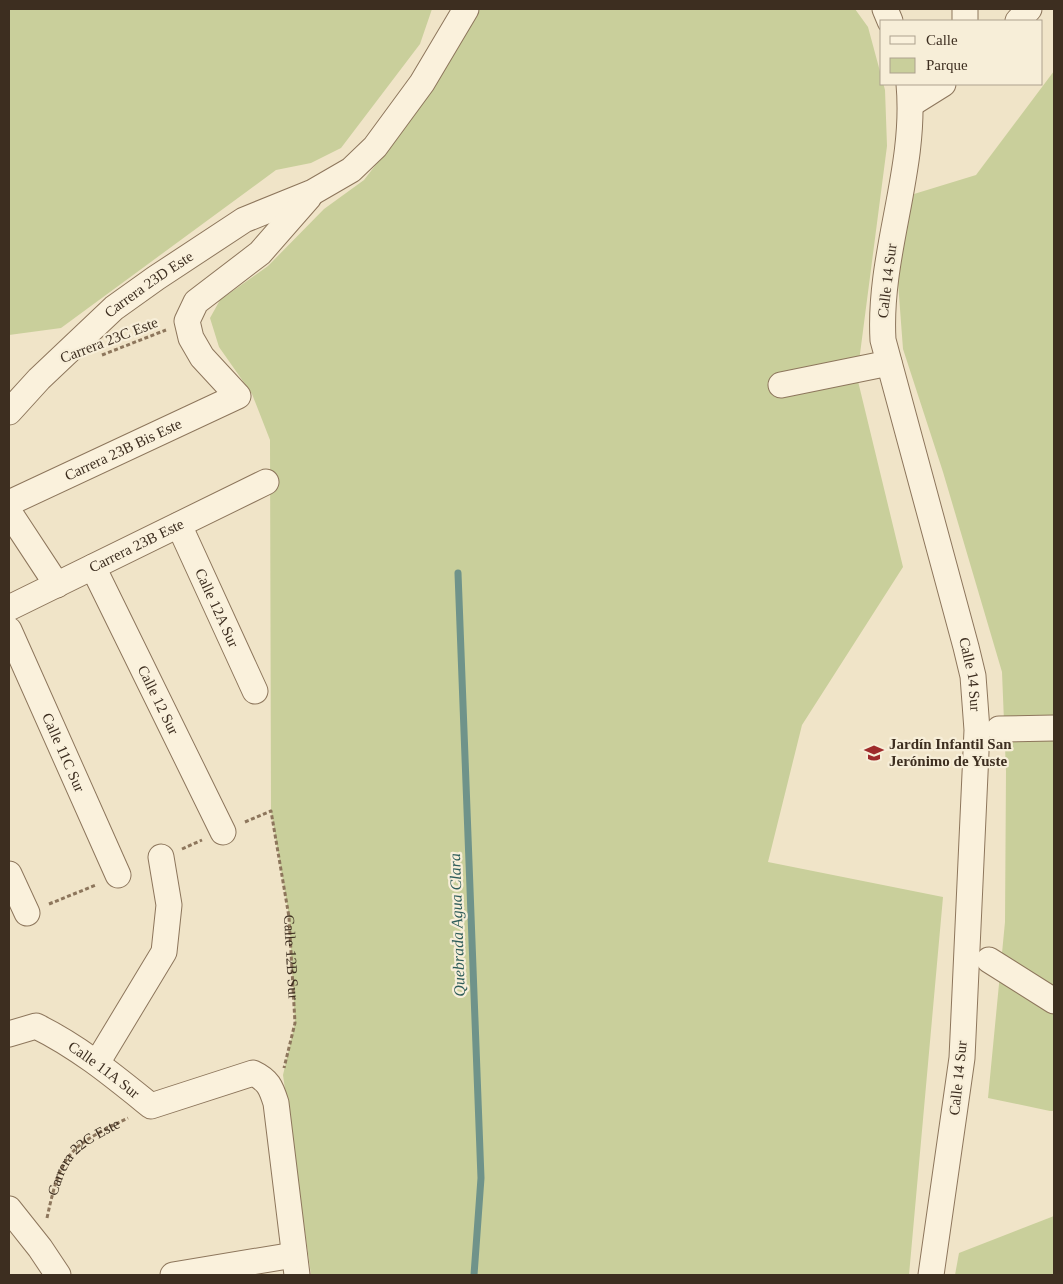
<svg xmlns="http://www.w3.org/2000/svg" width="1063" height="1284" font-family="'Times New Roman',serif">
	<rect width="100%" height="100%" fill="#f0e4c8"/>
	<g fill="#c9cf9b">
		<polygon points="9,9 432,9 420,44 341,148 311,163 276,170 61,328 9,335"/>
		<polygon points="480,9 855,9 868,27 885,90 887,146 857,377 903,567 802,725 768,862 943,897 909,1275 311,1275 283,1075 295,1023 289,916 271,811 270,440 252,394 219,347 210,318 220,300 268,266 324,209 364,180 419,109"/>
		<polygon points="1054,71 1054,1111 1050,1111 988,1098 1005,922 1006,771 1002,672 943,472 903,349 897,269 914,194 976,175"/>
		<polygon points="1054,1216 1054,1275 955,1275 959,1253"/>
	</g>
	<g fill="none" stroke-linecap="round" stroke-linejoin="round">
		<polyline stroke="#6f938a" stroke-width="7" points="458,573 481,1178 474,1275"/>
		<g stroke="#8d765c" stroke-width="27">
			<g id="minor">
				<polyline points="885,9 890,21"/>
				<polyline points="965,21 965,9"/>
				<polyline points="1018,21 1029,9"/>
				<path id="s3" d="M909,84c8,86 -31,170 -26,256l83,307 7,29 4,54 -15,328 -31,217"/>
				<polyline points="911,104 943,84"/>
				<polyline points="781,385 889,363"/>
				<path id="s4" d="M9,412l30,-33 75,-71 42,-30 88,-58 69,-28 38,-22 24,-23 47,-64 44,-74"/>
				<path id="s5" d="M9,503l229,-107 -36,-39 -11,-19 -4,-17 9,-19 64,-49 49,-56"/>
				<polyline points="9,512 57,585"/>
				<path id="s6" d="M179,525l76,166"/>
				<path id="s7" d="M93,567l130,265"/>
				<path id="s8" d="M9,608l257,-126"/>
				<path id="s9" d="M9,630l109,245"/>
				<polyline points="999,729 1054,728"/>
				<polyline points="9,874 27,913"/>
				<polyline points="989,960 1054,1001"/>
				<path id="s10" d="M9,1034l27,-8c43,21 79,51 115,80l102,-33c15,7 18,14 23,30l21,172"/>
				<polyline points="97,1063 164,952 169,905 161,857"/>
				<polyline points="9,1209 40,1248 58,1275"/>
				<polyline points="173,1275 294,1255"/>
			</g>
		</g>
		<g stroke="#8d765c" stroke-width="3" stroke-dasharray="4 2.5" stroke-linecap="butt">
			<polyline points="102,355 166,330"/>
			<path id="s1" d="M245,822l26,-11 18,106 6,106 -11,45"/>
			<polyline points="182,849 202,840"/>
			<polyline points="49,904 96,885"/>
			<path id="s2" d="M47,1218c14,-66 22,-71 81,-100"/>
		</g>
		<use href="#minor" stroke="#faf1dc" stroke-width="25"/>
	</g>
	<defs>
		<g id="school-bare" transform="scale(1.5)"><path d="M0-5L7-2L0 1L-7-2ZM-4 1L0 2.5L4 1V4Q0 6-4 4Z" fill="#9e2a2b" stroke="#f7eed8" stroke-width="2.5" paint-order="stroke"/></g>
	</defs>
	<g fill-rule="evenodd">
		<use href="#school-bare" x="874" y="753"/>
	</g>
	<g text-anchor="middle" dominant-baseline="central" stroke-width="4.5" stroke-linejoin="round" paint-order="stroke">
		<g font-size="15" fill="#3d2e20" stroke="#f7eed8">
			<text transform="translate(887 281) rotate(-83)">Calle 14 Sur</text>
			<text stroke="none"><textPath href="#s4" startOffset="190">Carrera 23D Este</textPath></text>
			<text transform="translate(109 340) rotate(-21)">Carrera 23C Este</text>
			<text stroke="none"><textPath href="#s5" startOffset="126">Carrera 23B Bis Este</textPath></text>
			<text stroke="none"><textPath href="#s8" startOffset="142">Carrera 23B Este</textPath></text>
			<text stroke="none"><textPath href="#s6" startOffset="91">Calle 12A Sur</textPath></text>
			<text stroke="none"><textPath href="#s3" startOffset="604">Calle 14 Sur</textPath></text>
			<text stroke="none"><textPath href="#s7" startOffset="148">Calle 12 Sur</textPath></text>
			<text stroke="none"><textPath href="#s9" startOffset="134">Calle 11C Sur</textPath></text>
			<text stroke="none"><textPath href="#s1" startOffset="176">Calle 12B Sur</textPath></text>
			<text stroke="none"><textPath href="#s10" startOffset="109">Calle 11A Sur</textPath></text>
			<text transform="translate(958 1078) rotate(-84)">Calle 14 Sur</text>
			<text stroke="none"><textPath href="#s2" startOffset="75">Carrera 22C Este</textPath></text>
		</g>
		<g font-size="15" font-weight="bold" fill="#3d2e20" stroke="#f7eed8" text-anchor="start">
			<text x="889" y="744">Jardín Infantil San<tspan x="889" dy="17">Jerónimo de Yuste</tspan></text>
		</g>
		<g font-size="16" font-style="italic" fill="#2f5d5a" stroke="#f7eed8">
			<text transform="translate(457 925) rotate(-92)">Quebrada Agua Clara</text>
		</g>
	</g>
	<rect width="1063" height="1284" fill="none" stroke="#3d2e20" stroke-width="20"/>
	<rect x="880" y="20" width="162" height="65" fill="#f7eed8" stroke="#ada18e"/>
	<rect x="890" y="36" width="25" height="8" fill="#faf1dc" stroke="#ada18e"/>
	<text x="926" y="45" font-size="15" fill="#3d2e20">Calle</text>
	<rect x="890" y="58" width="25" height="15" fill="#c9cf9b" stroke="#ada18e"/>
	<text x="926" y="70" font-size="15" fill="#3d2e20">Parque</text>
</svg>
